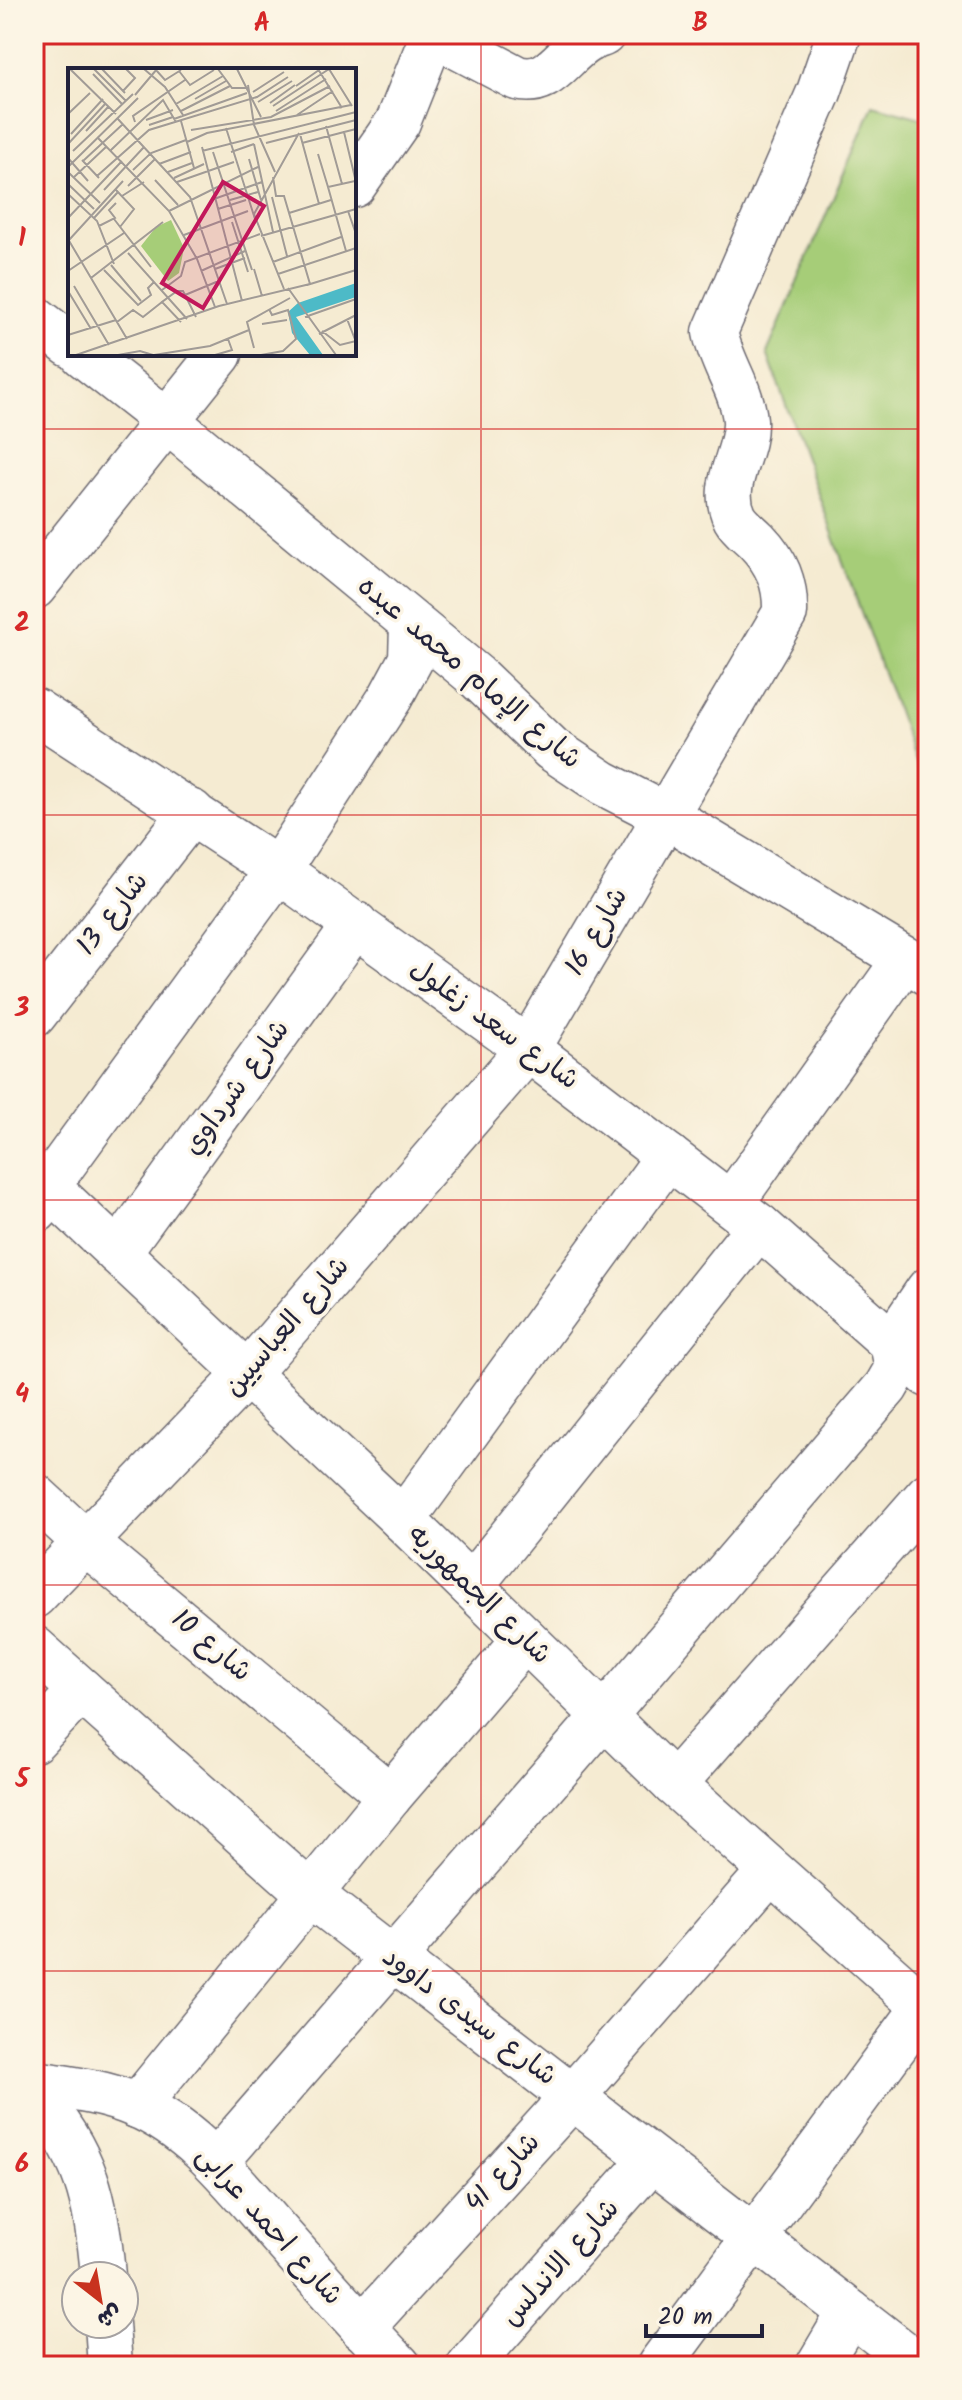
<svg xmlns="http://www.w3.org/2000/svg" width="962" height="2400" font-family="Kalam,'Playpen Sans Arabic',sans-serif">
	<rect width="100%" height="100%" fill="#fcf5e5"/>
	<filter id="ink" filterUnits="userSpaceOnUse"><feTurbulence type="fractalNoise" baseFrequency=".0125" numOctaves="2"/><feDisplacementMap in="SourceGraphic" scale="16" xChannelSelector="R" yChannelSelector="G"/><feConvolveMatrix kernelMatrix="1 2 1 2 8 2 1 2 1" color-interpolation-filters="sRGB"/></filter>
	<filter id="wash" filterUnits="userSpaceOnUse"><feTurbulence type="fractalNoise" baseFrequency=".006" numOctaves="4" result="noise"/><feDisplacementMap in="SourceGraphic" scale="32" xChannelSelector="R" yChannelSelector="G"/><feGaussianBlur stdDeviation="1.8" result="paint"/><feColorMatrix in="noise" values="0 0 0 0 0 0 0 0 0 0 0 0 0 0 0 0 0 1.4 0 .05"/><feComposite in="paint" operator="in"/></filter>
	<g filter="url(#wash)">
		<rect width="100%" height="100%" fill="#f5ebd2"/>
		<polygon fill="#a6cd78" stroke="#64785a" stroke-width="2" points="873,105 928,120 928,796 767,353"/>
	</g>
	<g filter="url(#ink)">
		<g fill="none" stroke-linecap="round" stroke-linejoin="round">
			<g stroke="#6c6870" stroke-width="47">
				<g id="minor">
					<path d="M433,34l84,44c33,9 44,-22 69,-37 5,-3 12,-5 17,-7"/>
					<polyline points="354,185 398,122 433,34"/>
					<polyline points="34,317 70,345"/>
					<polyline points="82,354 166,420 476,676 552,749 603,783 665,815 928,973"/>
					<polyline points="34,587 220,354"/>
					<polyline points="34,710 278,870 528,1049 759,1226 928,1375"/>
					<polyline points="34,1015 192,812"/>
					<polyline points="34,1174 403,1520 674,1784 928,2010"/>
					<polyline points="731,1204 905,959"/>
					<polyline points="36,1211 47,1187 278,870 390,698 411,659 412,626"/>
					<polyline points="118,1253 356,924"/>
					<polyline points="34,1495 85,1542 390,1796"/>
					<polyline points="403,1520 668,1156"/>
					<polyline points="471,1586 759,1226"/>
					<path d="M34,1596l213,-222 281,-325 257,-436c1,-30 -8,-51 -29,-73 -7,-7 -16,-13 -21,-22 -17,-34 12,-64 10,-98 -3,-31 -24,-57 -30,-88l104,-240 20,-58"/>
					<polyline points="34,1648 310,1894 920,2366"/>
					<polyline points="34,1740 81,1690"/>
					<polyline points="674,1784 928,1495"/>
					<path d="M34,2083c35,5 68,8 101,22 61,25 102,82 145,130 39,44 78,89 119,131"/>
					<path d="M34,2095c52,57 63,106 69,181"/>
					<polyline points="137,2106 390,1796 525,1639"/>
					<polyline points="216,2162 604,1716 886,1387 897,1368 892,1343 928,1290"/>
					<polyline points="107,2324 110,2366"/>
					<polyline points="362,2328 573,2096 770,1871"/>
					<polyline points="469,2366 652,2159"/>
					<polyline points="659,2366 924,2007"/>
					<polyline points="818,2366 850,2312"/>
				</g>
			</g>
			<use href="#minor" stroke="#fff" stroke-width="44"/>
		</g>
	</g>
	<path fill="none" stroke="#d62828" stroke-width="2" stroke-opacity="0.55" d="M481,34v2332M34,429h894M34,815h894M34,1200h894M34,1585h894M34,1971h894"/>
	<g text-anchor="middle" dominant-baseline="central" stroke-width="7" stroke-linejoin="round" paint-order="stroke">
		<g font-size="28" fill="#22223b" stroke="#fcf5e5">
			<text transform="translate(469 673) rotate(40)">شارع الإمام محمد عبده</text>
			<text transform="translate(113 914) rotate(-52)">شارع 13</text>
			<text transform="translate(597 932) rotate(-60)">شارع 16</text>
			<text transform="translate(494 1025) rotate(36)">شارع سعد زغلول</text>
			<text transform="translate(237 1088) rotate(-54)">شارع شرداوي</text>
			<text transform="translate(287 1327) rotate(-49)">شارع العباسيين</text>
			<text transform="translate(479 1595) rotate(44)">شارع الجمهوريه</text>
			<text transform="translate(211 1646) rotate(40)">شارع 10</text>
			<text transform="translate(469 2017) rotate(37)">شارع سيدى داوود</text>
			<text transform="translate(503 2173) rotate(-48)">شارع 41</text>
			<text transform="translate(269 2226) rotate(48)">شارع احمد عرابى</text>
			<text transform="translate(561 2263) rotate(-48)">شارع الاندلس</text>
		</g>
	</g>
	<g transform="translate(68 68)">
		<rect width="288" height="288" fill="#f5ebd2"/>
		<path d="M103,152l13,28 -5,25 -11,8 -27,-35 15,-19z" fill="#a6cd78"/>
		<path d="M288,215v14l-60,20 27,38h-13l-18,-22 -4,-21 10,-9z" fill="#4dbac7"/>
		<path fill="none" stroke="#a19b96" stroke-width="2" d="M2,1l46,45M26,1l32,32M34,1l23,24M76,1l21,18 18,28M150,1l14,19h14M169,1l24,48M250,1l24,39M261,1l23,37M88,2l9,10 16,-10M111,3l11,14 24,-15M25,6l29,30M180,17l6,40 21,47M228,18l23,-16M55,23l12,-13 -9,-9M185,24l31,-20M67,27l22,-26M127,31l31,-18M190,34l34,-21M202,35l25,-18M108,36l47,-28M205,38l56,-37M113,43l49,-25M208,43l50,-32M0,46l22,-21M229,47l36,-24M49,50l73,79 37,107M106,51l73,-26M78,52l27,-10M113,53l13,47M67,54l-2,-6 52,-36M81,57l24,-8M258,58l16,58M158,60l29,91M123,62l80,-13 59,-31M18,63l23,-25M3,66l32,-35M232,66l19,70M29,69l72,74 28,48 18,48M119,74l20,-9 144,-28M198,75l90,-23M234,75l42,-11M0,76l38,-41M186,76l19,88M134,79l40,154M43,82l52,-50 13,22M5,83l60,-57M134,83l154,-39M145,84l39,118M163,84l23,-8M250,86l10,33M0,90l20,23M181,91l12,41M14,92l17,18M15,93l40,-37M91,96l32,-12M0,99l70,-69M65,102l18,-17 35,-13M0,104l32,31M100,104l24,-9M29,108l52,-46 108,-33 31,-20M205,109l3,19h8l26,88M5,110l34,-32M106,110l30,-14M87,112l23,25M109,114l57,-20M288,114l-12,-50 12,-3M0,116l26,25M60,118l27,-27M36,122l40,-43M48,122l18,19 -14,18M0,126l29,27 17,43M54,128l22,-14M204,129l15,59M146,131l48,-17M162,132l28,-8M150,141l28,-9M101,143l89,-44M280,143l8,23M221,145l42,-13M0,150l54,-57M26,150l24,-26M46,151l37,48M164,154l16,50M31,158l16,-8 -6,-8 7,-7M116,167l64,-24M193,168l95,-27M0,171l59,100M1,172l54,-59M278,183l-18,-64 27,-6M60,185l59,66M205,194l68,-25M43,197l30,36M147,201l30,-11M186,201l8,27M36,202l34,35 13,-10 -3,-7 6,-6M0,203l56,-38M133,203l44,-20M210,206l78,-26M23,210l72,-56M239,217l49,-15M6,218l35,59M220,220l48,67M216,221l-30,-75 45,-81M94,222l19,-14 4,-14 75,-28M0,223l23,38M117,227l36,-15M237,249l51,-18M279,251l9,23M49,254l16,-12 10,7 19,-15M113,254l-19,-20 15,-11h6l13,26M194,256l25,-4M254,263l18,14 16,-4M251,266l37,-19M0,267l48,-15M186,280l-7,-26 43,-24M8,287l143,-49 91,-22M50,287l22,-4 13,4M86,287l56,-9 39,-16M147,287l17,-5 -4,-11M193,287l22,-4 13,-12 -8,-29 -16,5 -3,-6"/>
		<path fill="#c2185b" fill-opacity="0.15" stroke="#c2185b" stroke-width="4" d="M155,114l41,24 -61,102 -41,-25z"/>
		<rect width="288" height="288" fill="none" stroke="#22223b" stroke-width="4"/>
	</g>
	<rect width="962" height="2400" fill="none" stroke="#fcf5e5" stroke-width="88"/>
	<g transform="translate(100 2300) rotate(149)"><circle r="38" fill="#fcf5e5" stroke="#a5a1a1" stroke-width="2"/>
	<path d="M0-6L14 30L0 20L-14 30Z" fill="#c8321e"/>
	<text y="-12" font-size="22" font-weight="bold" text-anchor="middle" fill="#22223b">ش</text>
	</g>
	<path d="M646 2324v12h116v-12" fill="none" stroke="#22223b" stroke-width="4"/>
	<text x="658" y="2324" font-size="24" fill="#22223b" stroke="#fcf5e5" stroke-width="6" paint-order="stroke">20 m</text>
	<rect x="44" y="44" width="874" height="2312" fill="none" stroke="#d62828" stroke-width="3"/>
	<g font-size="26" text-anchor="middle" font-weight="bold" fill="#d62828">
		<text x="262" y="31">A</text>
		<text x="700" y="31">B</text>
		<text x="22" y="246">1</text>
		<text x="22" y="631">2</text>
		<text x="22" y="1016">3</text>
		<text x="22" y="1402">4</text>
		<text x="22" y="1787">5</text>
		<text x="22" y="2172">6</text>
	</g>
</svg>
